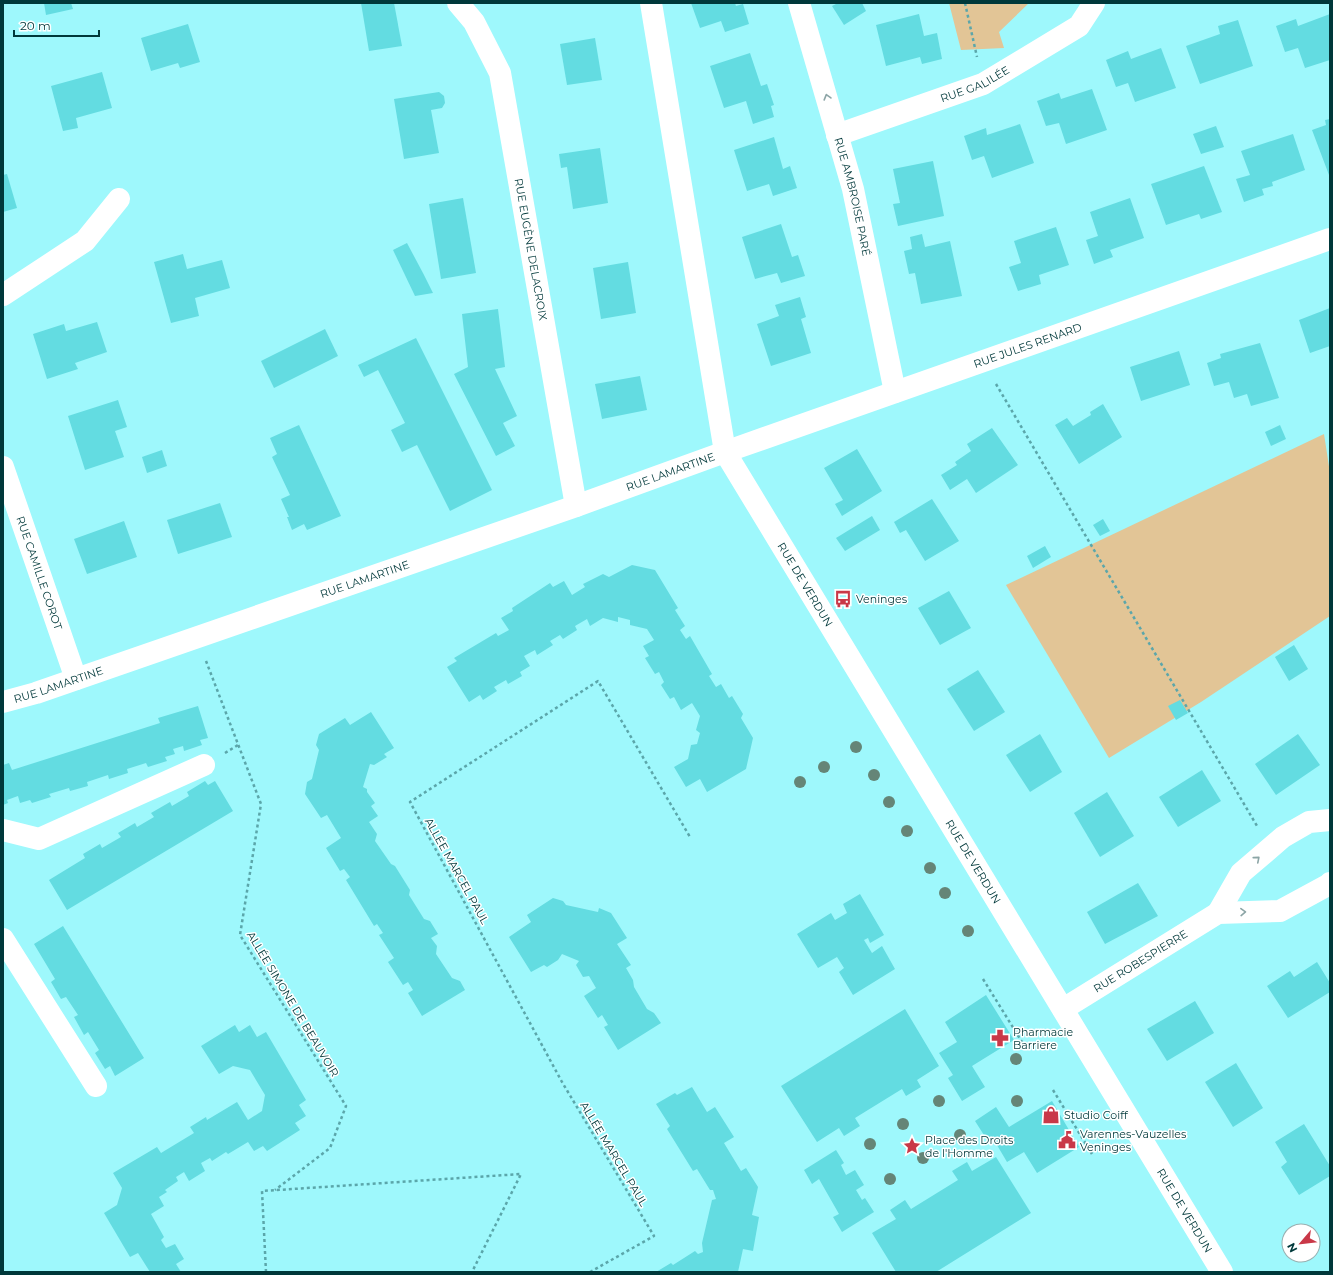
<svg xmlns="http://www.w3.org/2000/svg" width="1333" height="1275" font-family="Montserrat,sans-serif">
	<rect width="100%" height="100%" fill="#9ef8fc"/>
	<g fill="#e2c596">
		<polygon points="949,3 1029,3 999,32 1004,48 961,50"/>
		<polygon points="1324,434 1330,473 1330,616 1201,702 1109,758 1006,585"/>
	</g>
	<g fill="#63dce1">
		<polygon points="44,3 71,3 73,9 46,15"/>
		<polygon points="361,3 394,3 402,46 369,51"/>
		<polygon points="691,3 735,3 736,6 743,4 749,24 725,32 721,21 700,28"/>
		<polygon points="838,3 862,3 866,11 844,25 832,6"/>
		<polygon points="919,14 924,36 937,33 942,59 922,64 920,57 886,66 876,25"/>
		<polygon points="1330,14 1330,60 1305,68 1298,48 1285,52 1276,26 1296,19 1298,26"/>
		<polygon points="1238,20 1253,66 1200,84 1186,46 1220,34 1218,26"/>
		<polygon points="188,24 200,62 180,68 178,63 151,71 141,38"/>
		<polygon points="595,38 602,80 567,85 560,44"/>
		<polygon points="1161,48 1176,88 1135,102 1128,83 1116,87 1106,60 1128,51 1131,59"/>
		<polygon points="750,53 761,86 767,84 774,105 771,106 774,117 753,124 746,101 724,108 710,66"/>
		<polygon points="102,72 112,108 76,118 78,128 63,131 51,86"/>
		<polygon points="1092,89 1107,130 1066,144 1059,123 1046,126 1037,101 1059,93 1061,99"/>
		<polygon points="439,92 444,96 445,103 442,108 431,110 439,153 404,159 394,99"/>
		<polygon points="1330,119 1330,175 1329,175 1312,130 1326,125 1325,120"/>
		<polygon points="1020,124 1034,163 992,178 984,156 972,160 964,136 986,128 987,135"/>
		<polygon points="1216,126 1224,147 1201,154 1193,134"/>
		<polygon points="1293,134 1305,170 1272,182 1273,186 1262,189 1264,195 1244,202 1236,179 1250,175 1241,151"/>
		<polygon points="774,137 783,169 790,166 797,188 773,196 769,184 747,191 734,150"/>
		<polygon points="600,148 608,203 573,209 567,167 561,168 559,154"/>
		<polygon points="933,161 944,216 898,226 893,204 900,203 893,169"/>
		<polygon points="1204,166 1222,212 1201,219 1199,214 1166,225 1151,184"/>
		<polygon points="7,174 17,208 3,212 3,175"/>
		<polygon points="463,198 476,273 441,279 429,204"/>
		<polygon points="1130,198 1144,238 1110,250 1113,257 1094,264 1086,240 1098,236 1090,212"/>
		<polygon points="781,224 792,257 798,255 805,276 781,283 777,273 755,279 742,237"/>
		<polygon points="1056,227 1069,265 1039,275 1041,284 1018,291 1009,267 1021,263 1014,241"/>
		<polygon points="922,234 925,247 950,241 962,296 921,304 915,273 909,274 904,251 912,249 910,237"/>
		<polygon points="407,243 424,275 433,293 415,296 393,250"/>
		<polygon points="183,254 187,269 222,260 230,288 195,298 199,316 171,323 154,262"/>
		<polygon points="628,262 636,313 601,319 593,268"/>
		<polygon points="800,297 806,317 801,319 811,353 771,366 757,324 779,316 775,305"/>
		<polygon points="1330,308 1330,346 1310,353 1299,320"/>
		<polygon points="498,309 505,367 495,369 517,416 503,423 515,446 496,456 454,374 468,367 462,314"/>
		<polygon points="97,322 107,352 75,363 78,369 47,379 33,334 64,324 66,331"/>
		<polygon points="325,329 338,356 274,388 261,361"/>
		<polygon points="416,338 492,490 450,511 417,445 402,452 391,430 405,423 378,370 364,377 358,365"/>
		<polygon points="1260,343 1279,398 1251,406 1247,394 1234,398 1229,382 1214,386 1207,363 1221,358 1220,354"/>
		<polygon points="1179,351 1190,385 1141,401 1130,367"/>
		<polygon points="640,376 647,410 602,419 595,384"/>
		<polygon points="118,400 127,427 115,431 124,457 85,470 68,416"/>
		<polygon points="1103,404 1122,437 1079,464 1055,425 1067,418 1073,426 1091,415 1090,412"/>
		<polygon points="299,425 341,516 307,530 304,524 292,530 287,517 289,517 281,499 290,495 272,457 277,454 270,438"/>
		<polygon points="1280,425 1286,439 1271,446 1265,432"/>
		<polygon points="992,428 1018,465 976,493 967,479 950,490 941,475 957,465 955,462 971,451 967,444"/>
		<polygon points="857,449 882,491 842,516 835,504 843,500 824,468"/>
		<polygon points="162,450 167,466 147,473 142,457"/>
		<polygon points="932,499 959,541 925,561 906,530 900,533 894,522"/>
		<polygon points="220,503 232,537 178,554 167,520"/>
		<polygon points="872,516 880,530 845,551 836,538"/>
		<polygon points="1103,519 1110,531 1100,536 1093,525"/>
		<polygon points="124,521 137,557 87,574 74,539"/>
		<polygon points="1045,546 1051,557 1033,568 1027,556"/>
		<polygon points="632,565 655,570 678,608 675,610 685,626 680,630 686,639 690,636 712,674 709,676 716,687 721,684 729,698 732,696 743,714 741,718 753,738 746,769 707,792 700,779 686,787 674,767 688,759 691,745 697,744 700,733 696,730 700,716 692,703 681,710 674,697 670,699 661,685 664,682 659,672 655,674 645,658 649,656 643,646 654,640 647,629 630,625 630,620 618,617 618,622 603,618 590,626 587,619 575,626 577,630 563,639 560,635 550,641 553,645 537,655 535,650 524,656 530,666 520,672 522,676 508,684 506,680 494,687 497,691 483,700 480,695 469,702 447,667 457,661 454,658 496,633 498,636 509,630 501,618 513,611 512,608 550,583 553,587 564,581 572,595 585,587 583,584 603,574 609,577"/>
		<polygon points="949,591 971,628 940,645 918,608"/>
		<polygon points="1294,645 1308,669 1289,681 1275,657"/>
		<polygon points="978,670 1005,712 974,731 947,689"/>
		<polygon points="1180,700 1188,713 1176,720 1168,706"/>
		<polygon points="198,706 208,738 200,740 202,745 184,751 183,746 173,749 175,754 165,757 167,761 148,767 146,763 127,769 128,773 109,779 108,775 87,782 88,786 70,791 69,788 49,794 51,797 32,803 30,800 20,803 18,796 7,800 8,803 3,805 3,765 9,763 12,770 160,723 158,718"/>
		<polygon points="371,712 394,748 384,754 387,757 374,765 370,764 363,787 367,789 367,792 375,803 371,806 378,816 369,822 377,834 375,841 391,864 395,866 410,890 409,895 424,919 430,921 438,934 431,938 437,946 436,954 452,978 460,981 465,990 422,1016 408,993 413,990 408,982 403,985 388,962 394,958 379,935 383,933 377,924 374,926 346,880 350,877 344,869 340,871 326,848 341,838 327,815 321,818 305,794 307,782 312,779 319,750 316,745 319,734 345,718 350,725"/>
		<polygon points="1040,734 1062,772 1030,792 1006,755"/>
		<polygon points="1298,734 1320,765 1276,795 1255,764"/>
		<polygon points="1202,770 1221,801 1178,827 1159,797"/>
		<polygon points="205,781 208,785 215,781 233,811 67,910 49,880 85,858 83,854 100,844 102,848 121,837 118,833 135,823 137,827 154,817 151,813 170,802 172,806 189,796 187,792"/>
		<polygon points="1107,792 1134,836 1100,857 1074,813"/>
		<polygon points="1138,883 1158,916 1105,944 1087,912"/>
		<polygon points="860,894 884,935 870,943 868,938 864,940 872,953 882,946 895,969 853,995 839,972 844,968 837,957 818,968 797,934 831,913 835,920 847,913 843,904"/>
		<polygon points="553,898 563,901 566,905 598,912 599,908 611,913 627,938 617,944 631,965 626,968 633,980 634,987 647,1009 654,1013 661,1023 618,1050 604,1027 608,1025 602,1015 598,1018 584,996 596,988 589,976 583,977 576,965 579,961 562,954 558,960 547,967 544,965 531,972 509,937 531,922 527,915"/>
		<polygon points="63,926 144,1058 115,1076 110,1066 105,1069 95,1053 99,1050 88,1032 84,1035 74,1017 78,1015 66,997 61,999 51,982 55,979 34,944"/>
		<polygon points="1317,962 1330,983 1330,992 1288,1018 1267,986 1290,971 1294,977"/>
		<polygon points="986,995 1014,1040 972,1066 985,1087 962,1101 948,1078 953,1075 939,1053 957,1042 945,1022"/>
		<polygon points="1195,1001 1214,1033 1167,1061 1147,1029"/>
		<polygon points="905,1009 939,1066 917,1080 921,1087 906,1096 902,1089 855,1118 860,1126 844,1136 839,1128 817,1142 781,1086"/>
		<polygon points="235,1025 239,1032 250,1025 257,1037 266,1032 306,1100 299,1105 306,1116 295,1123 300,1130 267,1151 263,1146 254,1151 248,1142 228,1154 226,1152 212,1161 210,1158 201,1163 205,1171 189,1181 184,1172 176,1177 178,1181 165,1190 167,1192 159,1197 164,1206 151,1214 164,1237 161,1240 166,1248 175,1244 184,1259 176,1264 181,1272 150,1272 138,1253 130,1257 104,1213 117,1205 122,1188 113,1173 157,1147 161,1153 194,1133 190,1127 206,1117 207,1120 237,1102 248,1120 262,1111 265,1095 250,1070 233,1066 219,1074 201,1046"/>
		<polygon points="1236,1063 1263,1108 1233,1127 1205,1082"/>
		<polygon points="692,1087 707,1112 715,1107 734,1137 724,1143 741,1171 746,1168 758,1187 752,1215 759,1217 753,1251 743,1249 738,1272 656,1272 671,1263 673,1265 695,1251 698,1254 703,1252 702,1243 712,1200 716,1199 713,1190 710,1190 697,1169 693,1171 667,1129 670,1126 656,1104 675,1093 677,1095"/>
		<polygon points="1052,1101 1079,1147 1037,1173 1024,1152 1007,1162 994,1140 989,1143 975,1121 996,1107 1009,1127"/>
		<polygon points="1304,1124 1330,1166 1330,1176 1299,1195 1281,1167 1287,1162 1275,1142"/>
		<polygon points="836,1150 844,1163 841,1165 846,1175 855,1170 864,1185 856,1190 862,1200 865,1198 874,1212 842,1232 833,1217 839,1214 819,1179 812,1184 804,1170"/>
		<polygon points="996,1157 1031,1213 936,1272 896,1272 872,1233 896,1219 890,1210 905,1200 911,1209 958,1180 952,1171 967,1162 972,1171"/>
	</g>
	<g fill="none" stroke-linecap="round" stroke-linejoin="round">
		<g stroke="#5ba6aa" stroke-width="2.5" stroke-dasharray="3 3" stroke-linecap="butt">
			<polyline points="965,3 977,57"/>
			<polyline points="996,384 1257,826"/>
			<polyline points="206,661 261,804 240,935 346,1106 330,1148 275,1190"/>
			<polyline points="225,753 238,745"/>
			<polyline points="983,979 1022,1042"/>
			<polyline points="1053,1090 1092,1154"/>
			<polyline points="266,1272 262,1191 521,1174 472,1272"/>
			<polyline points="590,1272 654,1236 562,1082 410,802 598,681 690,837"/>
		</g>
		<g stroke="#fff" stroke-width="22">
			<path id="s1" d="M458,3l16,19 26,51 76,433"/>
			<path id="s2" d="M651,3l74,449 497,820"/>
			<path id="s3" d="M799,3l54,186 42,203"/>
			<path id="s4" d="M837,135l146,-51 96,-58 15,-23"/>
			<polyline points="3,295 85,241 119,199"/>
			<path id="s5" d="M3,467l73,212"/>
			<path id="s6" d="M3,702l33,-9 540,-187 149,-54 605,-213"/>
			<polyline points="3,830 39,839 204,765"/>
			<polyline points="1218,913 1241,873 1283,837 1309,822 1330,820"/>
			<polyline points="3,939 96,1086"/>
			<path id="s7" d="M1063,1009l155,-96 62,-2 48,-26 2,-2"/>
		</g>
	</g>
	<g fill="#658577">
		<circle cx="856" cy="747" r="6"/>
		<circle cx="824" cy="767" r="6"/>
		<circle cx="874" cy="775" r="6"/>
		<circle cx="800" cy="782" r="6"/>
		<circle cx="889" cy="802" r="6"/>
		<circle cx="907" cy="831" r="6"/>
		<circle cx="930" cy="868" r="6"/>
		<circle cx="945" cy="893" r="6"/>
		<circle cx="968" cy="931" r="6"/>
		<circle cx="1016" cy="1059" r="6"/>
		<circle cx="939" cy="1101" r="6"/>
		<circle cx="1017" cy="1101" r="6"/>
		<circle cx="903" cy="1124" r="6"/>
		<circle cx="960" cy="1135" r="6"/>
		<circle cx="870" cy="1144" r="6"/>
		<circle cx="923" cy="1158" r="6"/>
		<circle cx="890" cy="1179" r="6"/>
	</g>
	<defs><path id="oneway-chevron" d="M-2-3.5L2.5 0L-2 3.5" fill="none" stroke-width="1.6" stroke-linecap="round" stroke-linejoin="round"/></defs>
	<g stroke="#8ca5a6">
		<use href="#oneway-chevron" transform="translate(827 97) rotate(-106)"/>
		<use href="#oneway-chevron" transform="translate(1257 859) rotate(-41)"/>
		<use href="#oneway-chevron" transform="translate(1243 912) rotate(-2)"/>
	</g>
	<defs>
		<g id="bus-bare" transform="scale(1.38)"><path d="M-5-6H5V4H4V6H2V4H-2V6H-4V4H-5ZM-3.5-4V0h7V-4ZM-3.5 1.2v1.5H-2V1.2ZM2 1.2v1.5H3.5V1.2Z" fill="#c93848" stroke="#fff" stroke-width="2.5" paint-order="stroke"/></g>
		<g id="pharmacy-bare" transform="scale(1.38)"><path d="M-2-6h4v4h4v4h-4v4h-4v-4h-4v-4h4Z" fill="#c93848" stroke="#fff" stroke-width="2.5" paint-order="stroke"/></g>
		<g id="shop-bare" transform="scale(1.38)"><path d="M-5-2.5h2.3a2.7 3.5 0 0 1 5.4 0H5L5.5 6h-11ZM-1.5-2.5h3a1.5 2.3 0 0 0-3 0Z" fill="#c93848" stroke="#fff" stroke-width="2.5" paint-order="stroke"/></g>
		<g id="civic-bare" transform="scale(1.38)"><path d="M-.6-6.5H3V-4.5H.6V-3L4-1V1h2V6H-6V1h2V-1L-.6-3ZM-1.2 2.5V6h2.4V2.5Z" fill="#c93848" stroke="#fff" stroke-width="2.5" paint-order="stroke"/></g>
		<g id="sight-bare" transform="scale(1.38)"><path d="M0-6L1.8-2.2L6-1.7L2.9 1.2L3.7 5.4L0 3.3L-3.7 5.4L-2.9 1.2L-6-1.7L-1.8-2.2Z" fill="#c93848" stroke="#fff" stroke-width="2.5" paint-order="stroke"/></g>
	</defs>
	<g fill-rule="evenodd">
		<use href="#bus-bare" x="843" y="599"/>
		<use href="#pharmacy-bare" x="1000" y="1038"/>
		<use href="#shop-bare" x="1051" y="1115"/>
		<use href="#civic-bare" x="1067" y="1140"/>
		<use href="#sight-bare" x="912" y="1146"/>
	</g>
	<g text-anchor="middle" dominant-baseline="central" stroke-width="3" stroke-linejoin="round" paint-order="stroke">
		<g font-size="11" fill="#00383a" stroke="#fff">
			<text stroke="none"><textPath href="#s4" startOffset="147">RUE GALILÉE</textPath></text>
			<text stroke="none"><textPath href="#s3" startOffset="201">RUE AMBROISE PARÉ</textPath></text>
			<text stroke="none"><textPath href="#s1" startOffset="261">RUE EUGÈNE DELACROIX</textPath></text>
			<text stroke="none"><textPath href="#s6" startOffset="1085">RUE JULES RENARD</textPath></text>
			<text stroke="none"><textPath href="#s6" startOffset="706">RUE LAMARTINE</textPath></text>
			<text stroke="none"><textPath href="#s5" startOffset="112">RUE CAMILLE COROT</textPath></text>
			<text stroke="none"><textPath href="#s6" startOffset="382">RUE LAMARTINE</textPath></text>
			<text stroke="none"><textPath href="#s2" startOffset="610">RUE DE VERDUN</textPath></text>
			<text stroke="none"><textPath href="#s6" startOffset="58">RUE LAMARTINE</textPath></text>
			<text stroke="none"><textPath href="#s2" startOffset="934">RUE DE VERDUN</textPath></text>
			<text transform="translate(457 871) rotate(61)">ALLÉE MARCEL PAUL</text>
			<text stroke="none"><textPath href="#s7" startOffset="91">RUE ROBESPIERRE</textPath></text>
			<text transform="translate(293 1004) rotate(59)">ALLÉE SIMONE DE BEAUVOIR</text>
			<text transform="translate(614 1154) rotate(59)">ALLÉE MARCEL PAUL</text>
			<text stroke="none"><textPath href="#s2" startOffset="1342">RUE DE VERDUN</textPath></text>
		</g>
		<g font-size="11" fill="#00383a" stroke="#fff" text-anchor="start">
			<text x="856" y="599">Veninges</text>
			<text x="1013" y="1032">Pharmacie<tspan x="1013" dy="13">Barriere</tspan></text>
			<text x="1064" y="1115">Studio Coiff</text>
			<text x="1080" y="1134">Varennes-Vauzelles<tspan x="1080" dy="13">Veninges</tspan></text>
			<text x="925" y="1140">Place des Droits<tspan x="925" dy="13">de l'Homme</tspan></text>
		</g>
	</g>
	<rect width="1333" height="1275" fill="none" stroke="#00383a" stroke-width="8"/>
	<g transform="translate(1301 1243) rotate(242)"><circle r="19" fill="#ffffff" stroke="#99afb0"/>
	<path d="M0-3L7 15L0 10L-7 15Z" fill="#c93848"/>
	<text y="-6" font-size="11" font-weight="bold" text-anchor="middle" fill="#00383a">N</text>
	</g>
	<path d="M14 30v6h85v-6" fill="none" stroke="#00383a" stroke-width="2"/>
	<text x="20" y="30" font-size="12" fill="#00383a" stroke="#ffffff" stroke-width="3" paint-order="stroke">20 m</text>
</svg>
